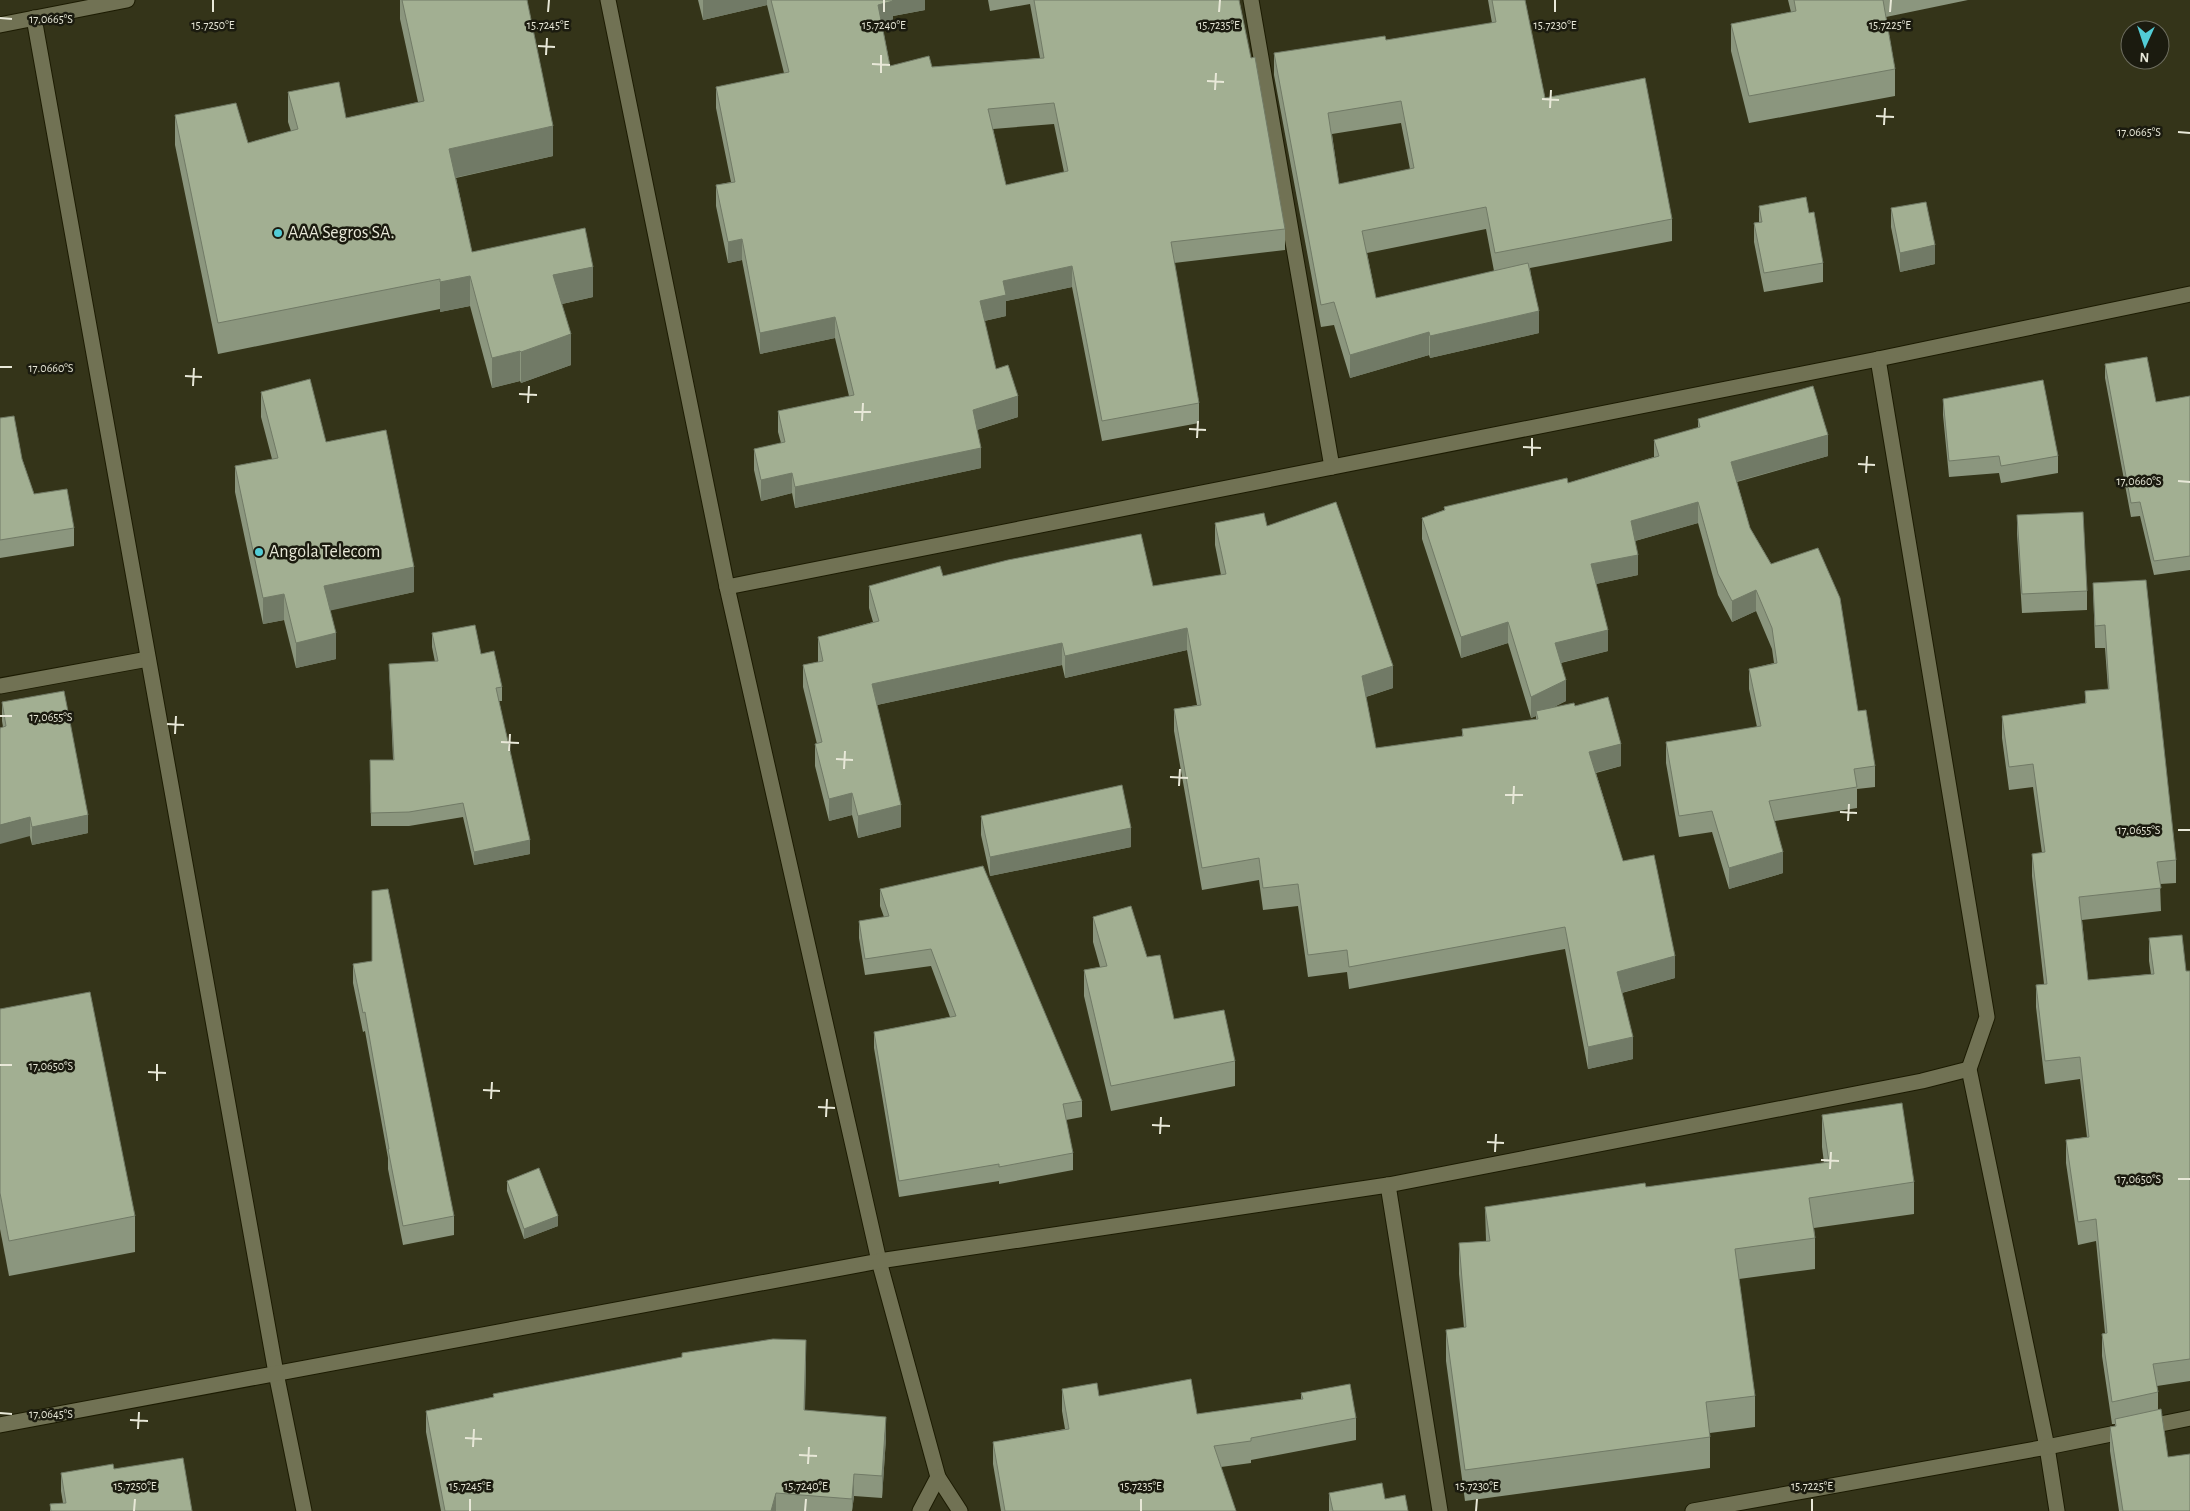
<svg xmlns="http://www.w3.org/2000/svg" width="2190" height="1511" font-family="'Alegreya Sans',sans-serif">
	<rect width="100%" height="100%" fill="#343419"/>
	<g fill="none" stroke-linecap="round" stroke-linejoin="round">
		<g stroke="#1c1b02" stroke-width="17">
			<g id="lane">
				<polyline points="1251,0 1332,467"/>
				<polyline points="0,686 148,659"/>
			</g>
		</g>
		<g stroke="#1c1b02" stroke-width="17">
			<g id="street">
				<polyline points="608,0 727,587 879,1261 938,1477 960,1511"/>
				<polyline points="34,18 276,1373 304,1511"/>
				<polyline points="0,25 127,0"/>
				<polyline points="1878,359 1987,1017 1969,1069 2047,1447 2057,1511"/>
				<polyline points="727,587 1878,359 2190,294"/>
				<polyline points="1388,1185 1440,1511"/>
				<polyline points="0,1425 879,1261 1388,1185 1922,1081 1969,1069"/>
				<polyline points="920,1511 938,1477"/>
				<polyline points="1693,1511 2047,1447 2190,1418"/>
			</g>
		</g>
		<use href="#lane" stroke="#717254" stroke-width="15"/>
		<use href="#street" stroke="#717254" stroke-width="15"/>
	</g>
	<g fill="#8b967e" fill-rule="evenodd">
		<polygon points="400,0 527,0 553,156 456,178 472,252 593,297 562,304 571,365 521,383 520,381 492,388 470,306 440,312 440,309 218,354 175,145 175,115 248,143 291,131 288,122 288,92 346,118 418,102 400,19"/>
		<path d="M698,0h227v10l-32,6v5l-11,3 8,42 42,1 108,-9 -10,-54 -40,7 -2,-11h251l46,229v21l-111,13 25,140v20l-97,18 -30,-154 -66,14v15l-22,5 12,48 22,48 -41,13 4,38 -186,40 -3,-15 -31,8 -7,-31v-21l27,-6 -3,-11v-21l71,-15 -14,-58 -75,16 -18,-94 -14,3 -12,-57v-21l15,-3 -15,-74v-21l68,-14 -17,-68 -64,15zM1054,124l10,48 -58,13 -13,-56z"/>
		<path d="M1488,0h37l20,98 127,121v22l-142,27 9,65 -109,25 -1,-3 -79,23 -16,-53 -13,2 -47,-252v-22l112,-13 106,-17zM1401,123l9,46 -71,15 -7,-50zM1486,229l8,42 -118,27 -9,-45z"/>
		<polygon points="1788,0 1968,0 1886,17 1895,69 1895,96 1749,123 1731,51 1731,24 1791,12"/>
		<polygon points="1759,206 1809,213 1823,263 1823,282 1764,292 1754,242 1754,223 1759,222"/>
		<polygon points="1891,208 1935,264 1900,272 1891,227"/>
		<polygon points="2105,364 2156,402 2190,396 2190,570 2154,575 2140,516 2131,517 2105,378"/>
		<polygon points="261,392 326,442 414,592 330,610 336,659 296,668 284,620 263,624 235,492 235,466 272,459 261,417"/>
		<polygon points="1943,399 2058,456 2058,473 2001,483 1999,473 1949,477 1943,415"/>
		<polygon points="0,418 22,459 34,494 74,528 74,546 0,558"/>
		<polygon points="1698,419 1828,456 1737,482 1750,528 1858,711 1875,766 1875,787 1857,789 1857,808 1775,821 1783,873 1729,889 1712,832 1679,837 1666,763 1666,742 1757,727 1749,689 1749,669 1774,663 1772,649 1756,611 1732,622 1718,595 1698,523 1635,541 1638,575 1596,584 1608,651 1561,663 1566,701 1554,707 1575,706 1621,766 1596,773 1623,861 1675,978 1622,993 1633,1059 1588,1069 1565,949 1349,989 1347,972 1308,977 1298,906 1263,910 1259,880 1202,890 1174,731 1174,709 1197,705 1187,650 1065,678 1062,665 877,705 901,827 858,838 852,815 829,821 815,766 815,744 817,744 803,687 803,665 818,662 818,637 873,622 869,608 869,586 943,576 1153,586 1221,575 1215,545 1215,523 1267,526 1393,688 1366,697 1376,748 1462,736 1462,729 1536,720 1536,716 1531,718 1508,643 1461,658 1422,539 1422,518 1444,510 1444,507 1568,483 1654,457 1654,440 1698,428"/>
		<polygon points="2017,515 2087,591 2087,610 2022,613 2017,534"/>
		<polygon points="2093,583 2176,860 2176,883 2160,884 2161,911 2082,920 2088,980 2151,974 2149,961 2149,938 2186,971 2190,971 2190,1381 2157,1386 2158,1392 2158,1410 2168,1457 2190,1511 2119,1511 2110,1451 2110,1427 2115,1427 2115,1424 2112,1424 2102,1356 2102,1334 2105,1333 2096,1241 2078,1245 2066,1163 2066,1140 2087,1137 2080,1079 2045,1084 2036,1007 2036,985 2044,984 2032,876 2032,854 2042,853 2033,787 2009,790 2002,738 2002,716 2085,703 2085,691 2108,689 2105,648 2095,648"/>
		<polygon points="432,633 481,654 502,687 502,701 499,701 530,854 474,865 463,817 409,826 371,826 370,760 393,760 389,664 435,662 432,647"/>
		<polygon points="2,702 88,833 32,845 3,727 2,721"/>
		<polygon points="981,816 1131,847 990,876 981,835"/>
		<polygon points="880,889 1082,1101 1082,1117 1066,1120 1073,1153 1073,1170 999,1184 999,1181 899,1197 874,1048 874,1032 950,1017 931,966 865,975 859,938 859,921 884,917 880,906"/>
		<polygon points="1093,917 1147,957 1174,1019 1235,1061 1235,1086 1111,1111 1084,996 1084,970 1100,967 1093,942"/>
		<polygon points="353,964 454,1216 454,1235 403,1245 388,1169 388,1158 365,1031 363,1032 353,983"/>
		<polygon points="0,1009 135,1216 135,1252 9,1276 0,1229"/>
		<polygon points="1822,1115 1914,1182 1914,1214 1814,1228 1815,1238 1815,1269 1739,1279 1755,1396 1755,1427 1710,1433 1710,1468 1465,1501 1446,1361 1446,1330 1464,1328 1459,1274 1459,1243 1486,1241 1485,1207 1646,1187 1824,1163 1822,1147"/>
		<polygon points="507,1181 558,1226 524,1239 507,1191"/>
		<polygon points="806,1361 805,1410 886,1438 882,1498 854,1496 852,1511 441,1511 426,1432 426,1411 493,1397 493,1394"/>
		<polygon points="1062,1389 1197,1414 1301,1399 1301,1393 1356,1418 1356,1440 1251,1460 1251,1463 1221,1467 1236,1511 1001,1511 993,1464 993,1442 1065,1429 1062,1411"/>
		<polygon points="114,1469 192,1511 50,1511 50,1504 63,1503 61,1491 61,1473"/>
		<polygon points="1329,1493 1385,1499 1408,1511 1329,1511"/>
	</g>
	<g fill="#717a66">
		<polygon points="703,0 767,0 767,5 703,20"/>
		<polygon points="891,0 925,0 925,10 893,16 893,21 878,25 878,5"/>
		<polygon points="553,126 553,156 449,179 449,149"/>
		<polygon points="742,239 742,260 728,263 728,242"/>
		<polygon points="1935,245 1935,264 1900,272 1900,253"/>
		<polygon points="1072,266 1072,287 1006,301 1006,316 980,322 980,301 1003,281"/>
		<polygon points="593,267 593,297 553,306 553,275"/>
		<polygon points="470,276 470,306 440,312 440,282"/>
		<polygon points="1539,311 1539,333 1430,358 1430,336"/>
		<polygon points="835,317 835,338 760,354 760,333"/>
		<polygon points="1429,332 1429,355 1350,378 1350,355"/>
		<polygon points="571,334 571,365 521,383 521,352"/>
		<polygon points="520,351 520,381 492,388 492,358"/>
		<polygon points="1018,396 1018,417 973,431 973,410"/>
		<polygon points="1828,435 1828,456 1731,483 1731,462"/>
		<polygon points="981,448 981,468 795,508 795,487"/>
		<polygon points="792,473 792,493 761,501 761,480"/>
		<polygon points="1698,502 1698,523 1631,542 1631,521"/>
		<polygon points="1638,555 1638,575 1591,585 1591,564"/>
		<polygon points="414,567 414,592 324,612 324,586"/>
		<polygon points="1756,590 1756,611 1732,622 1732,601"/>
		<polygon points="284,594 284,620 263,624 263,598"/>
		<polygon points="1508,622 1508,643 1461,658 1461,637"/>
		<polygon points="1187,628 1187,650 1065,678 1065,656"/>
		<polygon points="1608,630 1608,651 1555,664 1555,643"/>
		<polygon points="336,633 336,659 296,668 296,643"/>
		<polygon points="1062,643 1062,665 872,706 872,684"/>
		<polygon points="1393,666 1393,688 1362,698 1362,676"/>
		<polygon points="1566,680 1566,701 1537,715 1536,711 1536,716 1531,718 1531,697"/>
		<polygon points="1621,744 1621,766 1589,774 1589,752"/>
		<polygon points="852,793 852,815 829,821 829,799"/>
		<polygon points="901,805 901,827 858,838 858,816"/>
		<polygon points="88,815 88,833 32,845 32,827"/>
		<polygon points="30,817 30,836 0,844 0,825"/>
		<polygon points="1131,828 1131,847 990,876 990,857"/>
		<polygon points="530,840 530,854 474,865 474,852"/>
		<polygon points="1783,852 1783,873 1729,889 1729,868"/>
		<polygon points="1675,956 1675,978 1617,994 1617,972"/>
		<polygon points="1633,1037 1633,1059 1588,1069 1588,1047"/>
		<polygon points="558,1216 558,1226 524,1239 524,1229"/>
		<polygon points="806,1340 806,1361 804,1432 804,1410"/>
		<polygon points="886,1417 886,1438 882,1498 882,1476"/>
		<polygon points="854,1474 854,1496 852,1511 852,1499"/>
		<polygon points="776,1493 776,1511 771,1511"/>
	</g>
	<g fill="#a2af92" stroke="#717a66" fill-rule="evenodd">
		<polygon points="402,0 527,0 553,126 449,149 472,252 585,228 593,267 553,275 571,334 521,352 520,351 492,358 470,276 440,282 440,279 218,323 175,115 236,103 248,143 298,129 288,92 339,82 346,118 424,101"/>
		<path d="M771,0h121l1,1 -15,4 12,61 39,-10 3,11 112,-9 -10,-58h205l12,58 4,-1 30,172 -114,13 28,161 -97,18 -30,-155 -69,15 3,14 -26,6 16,68 12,-4 10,31 -45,14 8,38 -186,39 -3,-14 -31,7 -7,-31 31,-7 -7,-31 76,-16 -19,-78 -75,16 -18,-94 -14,3 -12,-57 19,-3 -19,-95 73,-15zM1054,103l14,68 -62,14 -18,-76z"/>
		<path d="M1492,0h33l20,98 100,-20 27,141 -177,34 -9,-46 -124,24 14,67 152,-35 11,48 -109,25 -1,-4 -79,23 -16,-53 -13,3 -47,-252 111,-17 1,4 110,-18zM1401,101l13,67 -75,16 -11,-71z"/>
		<polygon points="1794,0 1883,0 1895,69 1749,96 1731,24 1796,11"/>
		<polygon points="1806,197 1809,213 1814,212 1823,263 1764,273 1754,223 1762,222 1759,206"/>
		<polygon points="1926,202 1935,245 1900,253 1891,208"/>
		<polygon points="2147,357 2156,402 2190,396 2190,556 2154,561 2140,502 2131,503 2105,364"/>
		<polygon points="310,379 326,442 386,430 414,567 324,586 336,633 296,643 284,594 263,598 235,466 278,458 261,392"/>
		<polygon points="2043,380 2058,456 2001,466 1999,456 1949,461 1943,399"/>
		<polygon points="1813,386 1828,435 1731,462 1750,528 1771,564 1818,548 1840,598 1858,711 1866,710 1875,766 1854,769 1857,787 1769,801 1783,852 1729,868 1712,811 1679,816 1666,742 1761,726 1749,669 1777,663 1772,628 1756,590 1732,601 1718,574 1698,502 1631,521 1638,555 1591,564 1608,630 1555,643 1566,680 1531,697 1508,622 1461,637 1422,518 1445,510 1444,507 1567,478 1568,483 1659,456 1654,440 1700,427 1698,419"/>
		<polygon points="14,416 22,459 34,494 67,489 74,528 0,540 0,418"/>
		<polygon points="1336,502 1393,666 1362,676 1376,748 1463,736 1462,729 1538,719 1536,711 1574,703 1575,706 1608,697 1621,744 1589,752 1623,861 1654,855 1675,956 1617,972 1633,1037 1588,1047 1565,927 1349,967 1347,950 1308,955 1298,884 1263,888 1259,858 1202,868 1174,709 1201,705 1187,628 1065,656 1062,643 872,684 901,805 858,816 852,793 829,799 815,744 822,742 803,665 823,661 818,637 879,621 869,586 940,566 943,576 1008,560 1141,534 1153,586 1226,574 1215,523 1264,513 1267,526"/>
		<polygon points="2083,512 2087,591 2022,594 2017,515"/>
		<polygon points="2146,580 2176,860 2157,862 2161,888 2079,897 2088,980 2154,974 2149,938 2182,935 2186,971 2190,971 2190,1359 2153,1364 2158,1392 2112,1402 2102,1334 2107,1333 2096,1219 2078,1222 2066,1140 2089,1137 2080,1057 2045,1061 2036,985 2047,984 2032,854 2045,852 2033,764 2009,767 2002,716 2086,703 2085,691 2109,689 2105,625 2095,626 2093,583"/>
		<polygon points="475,625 481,654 494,651 502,687 496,688 530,840 474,852 463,803 409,812 371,813 370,760 394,760 389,664 438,661 432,633"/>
		<polygon points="64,691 88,815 32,827 30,817 0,825 0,728 6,726 2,702"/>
		<polygon points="1122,785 1131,828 990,857 981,816"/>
		<polygon points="983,866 1082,1101 1063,1104 1073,1153 999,1167 999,1164 899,1181 874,1032 956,1016 931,949 865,959 859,921 889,916 880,889"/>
		<polygon points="388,889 454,1216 403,1226 388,1149 389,1149 365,1012 363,1013 353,964 372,961 372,891"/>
		<polygon points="1131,906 1147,957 1160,955 1174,1019 1224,1010 1235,1061 1111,1086 1084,970 1107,966 1093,917"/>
		<polygon points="90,992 135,1216 9,1241 0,1193 0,1009"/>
		<polygon points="1902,1103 1914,1182 1809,1198 1815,1238 1735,1249 1755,1396 1706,1402 1710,1437 1465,1470 1446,1330 1466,1327 1459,1243 1490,1241 1485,1207 1645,1183 1646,1187 1829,1162 1822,1115"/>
		<polygon points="539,1168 558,1216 524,1229 507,1181"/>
		<polygon points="773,1339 806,1340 804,1410 886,1417 882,1476 854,1474 852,1499 776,1493 771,1511 445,1511 426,1411 494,1397 493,1394 682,1357 682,1353"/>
		<polygon points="1191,1379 1197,1414 1303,1399 1301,1393 1350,1384 1356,1418 1251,1438 1251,1441 1214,1446 1236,1511 1005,1511 993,1442 1069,1429 1062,1389 1097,1383 1099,1396"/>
		<polygon points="2161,1409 2168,1457 2190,1454 2190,1511 2123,1511 2110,1427 2116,1426 2115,1419"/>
		<polygon points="183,1458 192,1511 51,1511 50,1504 66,1503 61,1473 113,1464 114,1469"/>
		<polygon points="1382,1483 1385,1499 1405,1495 1408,1511 1333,1511 1329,1493"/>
	</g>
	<path fill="none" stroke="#e8e8d8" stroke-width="2" d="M213,12v-12M548,12l1,-12M884,12v-12M1219,12l1,-12M1555,12v-12M1890,12l1,-12M0,18l12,1M538,46l17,1M546,55l1,-17M872,64l18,1M881,73v-18M1207,81l17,1M1215,90l1,-17M1542,99l17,1M1550,108l1,-18M1876,116l18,1M1884,125l1,-17M2178,132l12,1M0,367h12M185,376l17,1M193,386l1,-18M519,394l18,1M528,403l1,-17M854,412h17M862,421l1,-18M1189,429l17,1M1197,438l1,-17M1523,447l18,1M1532,456v-18M1858,464l17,1M1866,473l1,-17M2178,481l12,1M0,716h12M167,724l17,1M175,734l1,-18M501,742l18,1M509,751l1,-17M836,759l17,1M844,769l1,-18M1170,777l18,1M1179,786l1,-17M1505,795h18M1513,804l1,-18M1840,812l17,1M1848,821l1,-17M2178,830h12M0,1065h12M148,1072l18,1M157,1081v-17M483,1090l17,1M491,1099l1,-17M818,1107l17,1M826,1117l1,-18M1152,1125l18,1M1160,1134l1,-17M1487,1142l17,1M1495,1152l1,-18M1821,1160l18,1M1830,1169l1,-17M2178,1179h12M0,1413l12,1M130,1420l18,1M138,1429l1,-17M465,1438l17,1M473,1447l1,-18M799,1455l18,1M808,1464l1,-17M134,1511l1,-12M470,1511v-12M805,1511l1,-12M1141,1511v-12M1476,1511l1,-12M1812,1511v-12"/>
	<g fill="#52ccd6" stroke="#1b1b0f" stroke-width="2">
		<circle cx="278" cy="233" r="5"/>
		<circle cx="259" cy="552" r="5"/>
	</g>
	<g text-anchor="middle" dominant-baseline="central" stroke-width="5" stroke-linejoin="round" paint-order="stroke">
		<g font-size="18" fill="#e8e8d8" stroke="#1b1b0f" text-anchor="start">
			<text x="288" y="233">AAA Segros SA.</text>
			<text x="269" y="552">Angola Telecom</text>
		</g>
	</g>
	<g font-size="12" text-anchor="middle" fill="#e8e8d8" stroke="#1b1b0f" stroke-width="5" stroke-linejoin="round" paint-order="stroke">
		<text x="51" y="23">17.0665°S</text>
		<text x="213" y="29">15.7250°E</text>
		<text x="548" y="29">15.7245°E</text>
		<text x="884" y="29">15.7240°E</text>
		<text x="1219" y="29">15.7235°E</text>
		<text x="1555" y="29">15.7230°E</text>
		<text x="1890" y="29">15.7225°E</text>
		<text x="2139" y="136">17.0665°S</text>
		<text x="51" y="372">17.0660°S</text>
		<text x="2139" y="485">17.0660°S</text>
		<text x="51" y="721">17.0655°S</text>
		<text x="2139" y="834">17.0655°S</text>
		<text x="51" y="1070">17.0650°S</text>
		<text x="2139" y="1183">17.0650°S</text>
		<text x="51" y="1418">17.0645°S</text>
		<text x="135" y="1490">15.7250°E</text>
		<text x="470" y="1490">15.7245°E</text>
		<text x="806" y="1490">15.7240°E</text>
		<text x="1141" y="1490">15.7235°E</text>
		<text x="1477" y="1490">15.7230°E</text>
		<text x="1812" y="1490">15.7225°E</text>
	</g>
	<g transform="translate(2145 45) rotate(183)"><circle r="24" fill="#1b1b0f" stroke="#6d6d5f"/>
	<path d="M0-4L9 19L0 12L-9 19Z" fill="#52ccd6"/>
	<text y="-8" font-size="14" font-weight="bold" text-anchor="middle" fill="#e8e8d8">N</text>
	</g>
</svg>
